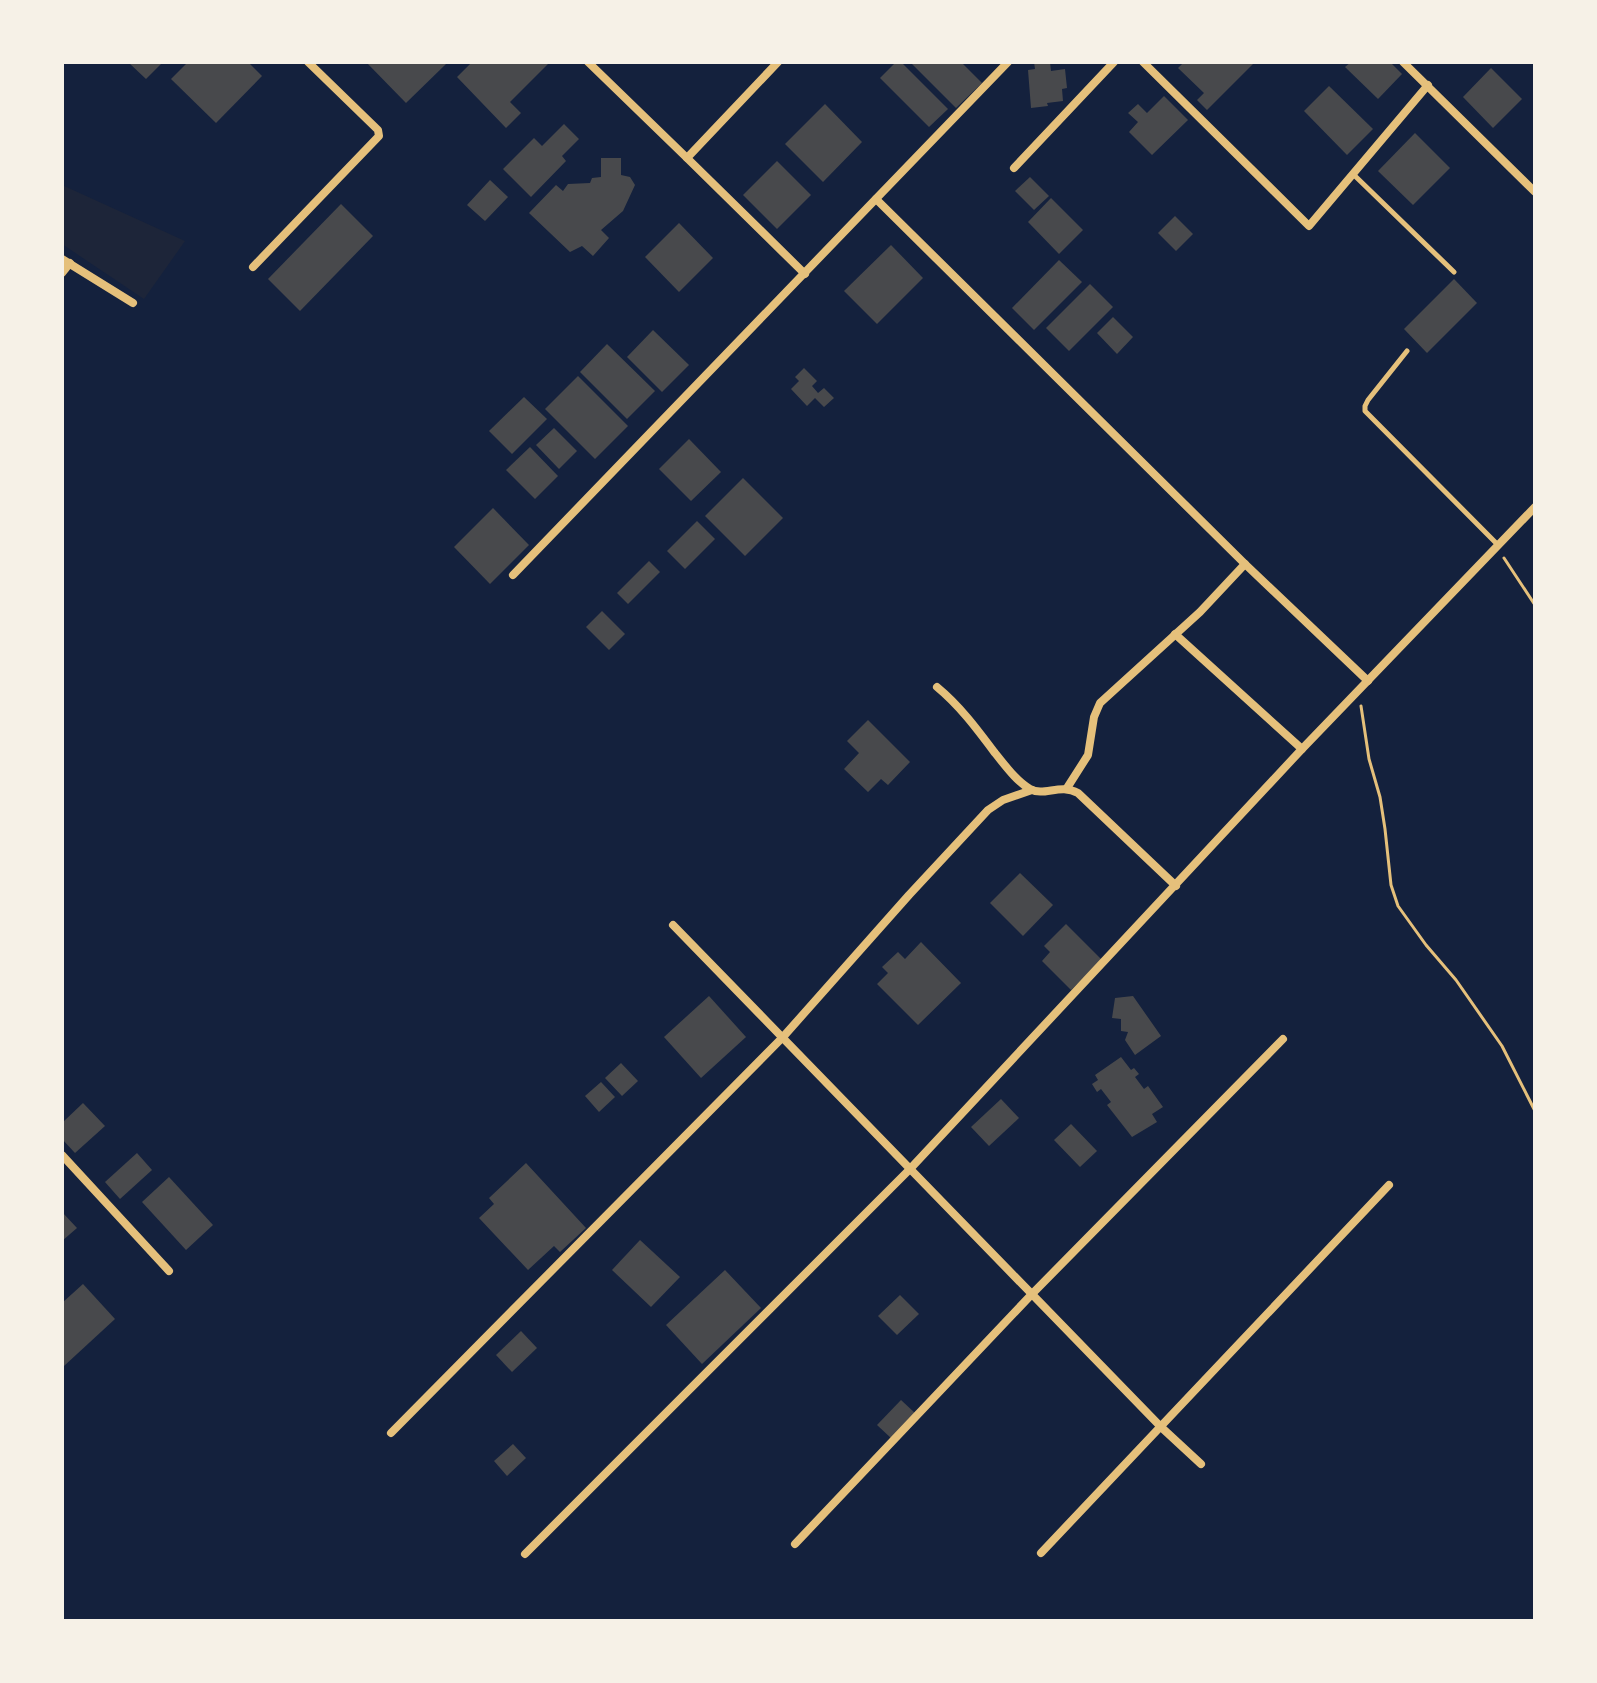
<svg xmlns="http://www.w3.org/2000/svg" width="1597" height="1683" font-family="'Alegreya Sans',sans-serif">
	<rect width="100%" height="100%" fill="#14213d"/>
	<polygon fill="#1d2539" points="62,185 185,241 144,299 62,244"/>
	<g fill="#48494c">
		<polygon points="128,62 163,62 146,79"/>
		<polygon points="188,62 248,62 262,76 216,123 171,79"/>
		<polygon points="366,62 445,62 446,64 406,103"/>
		<polygon points="472,62 550,62 510,102 521,113 506,128 457,77"/>
		<polygon points="896,62 901,62 948,109 929,127 880,78"/>
		<polygon points="910,62 961,62 982,83 956,108"/>
		<polygon points="1034,62 1050,62 1051,71 1065,69 1067,88 1062,89 1063,101 1047,103 1048,106 1031,108 1028,70 1035,69"/>
		<polygon points="1184,62 1255,62 1207,110 1197,100 1204,93 1178,68"/>
		<polygon points="1351,62 1390,62 1402,74 1378,99 1345,67"/>
		<polygon points="1491,68 1522,99 1493,128 1463,97"/>
		<polygon points="1329,86 1373,129 1347,155 1304,111"/>
		<polygon points="1164,96 1188,120 1152,155 1129,132 1138,122 1128,113 1138,104 1147,113"/>
		<polygon points="825,104 862,142 823,182 785,144"/>
		<polygon points="564,124 579,139 562,156 566,161 531,197 503,169 534,138 542,146"/>
		<polygon points="1415,133 1450,168 1413,205 1378,171"/>
		<polygon points="601,158 621,158 621,175 630,177 635,185 623,211 601,230 609,238 593,256 582,246 570,252 529,213 556,185 563,191 568,184 590,183 592,178 601,177"/>
		<polygon points="777,161 811,195 777,229 743,195"/>
		<polygon points="1030,177 1049,196 1034,210 1015,191"/>
		<polygon points="490,180 508,197 485,221 467,205"/>
		<polygon points="1051,198 1083,230 1059,254 1028,222"/>
		<polygon points="341,204 373,236 300,311 268,279"/>
		<polygon points="1175,216 1193,234 1176,251 1158,233"/>
		<polygon points="679,223 713,258 679,292 645,257"/>
		<polygon points="891,245 923,278 877,324 844,291"/>
		<polygon points="1059,260 1082,282 1034,330 1012,308"/>
		<polygon points="1454,279 1477,303 1427,353 1404,329"/>
		<polygon points="1090,284 1113,307 1069,351 1046,328"/>
		<polygon points="1113,317 1133,337 1117,354 1097,333"/>
		<polygon points="653,330 689,365 662,392 627,357"/>
		<polygon points="607,344 655,391 627,419 580,372"/>
		<polygon points="804,368 817,381 812,386 818,393 824,388 834,398 824,407 815,398 807,406 791,389 799,381 795,377"/>
		<polygon points="578,376 628,426 595,459 545,409"/>
		<polygon points="524,397 547,419 512,454 489,431"/>
		<polygon points="554,428 577,451 559,469 536,445"/>
		<polygon points="689,439 721,472 691,501 659,469"/>
		<polygon points="530,447 558,476 535,499 506,470"/>
		<polygon points="743,478 783,518 745,556 705,516"/>
		<polygon points="493,508 529,545 490,584 454,547"/>
		<polygon points="697,521 715,539 685,569 667,551"/>
		<polygon points="649,561 660,572 628,604 617,593"/>
		<polygon points="602,611 625,634 609,650 586,627"/>
		<polygon points="868,720 910,762 888,785 881,779 868,792 844,769 859,753 847,741"/>
		<polygon points="1020,873 1053,905 1023,936 990,903"/>
		<polygon points="1066,924 1102,960 1071,990 1042,961 1050,952 1044,946"/>
		<polygon points="921,942 961,983 918,1025 877,984 888,973 882,967 898,952 905,959"/>
		<polygon points="709,996 746,1037 701,1078 664,1037"/>
		<polygon points="1133,996 1161,1036 1135,1055 1125,1040 1128,1032 1121,1031 1121,1019 1112,1018 1115,998"/>
		<polygon points="1121,1057 1131,1070 1134,1068 1139,1074 1135,1077 1144,1089 1148,1086 1163,1107 1152,1114 1157,1122 1132,1137 1107,1105 1111,1102 1101,1089 1097,1092 1092,1084 1098,1080 1095,1075"/>
		<polygon points="621,1063 638,1081 622,1096 605,1078"/>
		<polygon points="601,1082 615,1097 599,1112 585,1096"/>
		<polygon points="1001,1099 1019,1118 989,1146 971,1127"/>
		<polygon points="83,1103 105,1126 75,1153 62,1139 62,1123"/>
		<polygon points="1071,1124 1097,1151 1080,1167 1054,1140"/>
		<polygon points="137,1153 152,1170 120,1199 105,1182"/>
		<polygon points="526,1163 586,1228 560,1252 554,1246 528,1270 479,1218 494,1204 489,1198"/>
		<polygon points="169,1177 213,1225 186,1250 142,1202"/>
		<polygon points="62,1212 77,1228 62,1241"/>
		<polygon points="640,1240 680,1277 651,1307 612,1270"/>
		<polygon points="725,1270 761,1308 702,1364 666,1325"/>
		<polygon points="83,1284 115,1319 64,1366 62,1303"/>
		<polygon points="900,1295 919,1314 897,1335 878,1316"/>
		<polygon points="521,1331 537,1348 512,1372 496,1355"/>
		<polygon points="901,1400 916,1414 892,1439 877,1425"/>
		<polygon points="513,1444 526,1458 507,1476 494,1461"/>
	</g>
	<g fill="none" stroke-linecap="round" stroke-linejoin="round">
		<g stroke="#e5c07b" stroke-width="3">
			<polyline points="1504,558 1535,605"/>
			<polyline points="1361,706 1369,759 1380,797 1385,829 1391,885 1398,906 1426,945 1456,980 1502,1046 1535,1111"/>
		</g>
		<g stroke="#e5c07b" stroke-width="5">
			<polyline points="1354,175 1454,272"/>
			<polyline points="1407,351 1368,400 1365,406 1365,411 1498,545"/>
		</g>
		<g stroke="#e5c07b" stroke-width="8">
			<polyline points="588,62 687,158"/>
			<polyline points="778,62 687,158 805,274"/>
			<polyline points="1143,62 1309,226 1428,85"/>
			<polyline points="1403,62 1535,192"/>
			<polyline points="1014,168 1114,62"/>
			<polyline points="876,199 1245,564 1368,681"/>
			<polyline points="62,259 133,303"/>
			<polyline points="253,267 379,136 378,130 308,62"/>
			<polyline points="62,273 70,263"/>
			<polyline points="513,575 1008,62"/>
			<polyline points="1175,634 1302,749"/>
			<path d="M937,687c23,19 40,42 58,66 10,12 21,28 35,36 14,8 30,-6 48,4l98,93"/>
			<polyline points="1067,788 1088,755 1094,717 1100,703 1200,612 1245,564"/>
			<polyline points="673,925 1161,1427 1201,1464"/>
			<polyline points="62,1155 169,1271"/>
			<polyline points="391,1433 783,1037 909,895 988,810 1003,800 1032,790"/>
			<polyline points="795,1544 1032,1294 1283,1039"/>
			<polyline points="1041,1553 1389,1185"/>
			<polyline points="525,1554 910,1169 1302,749 1535,507"/>
		</g>
	</g>
	<rect width="1597" height="1683" fill="none" stroke="#f6f1e7" stroke-width="128"/>
</svg>
